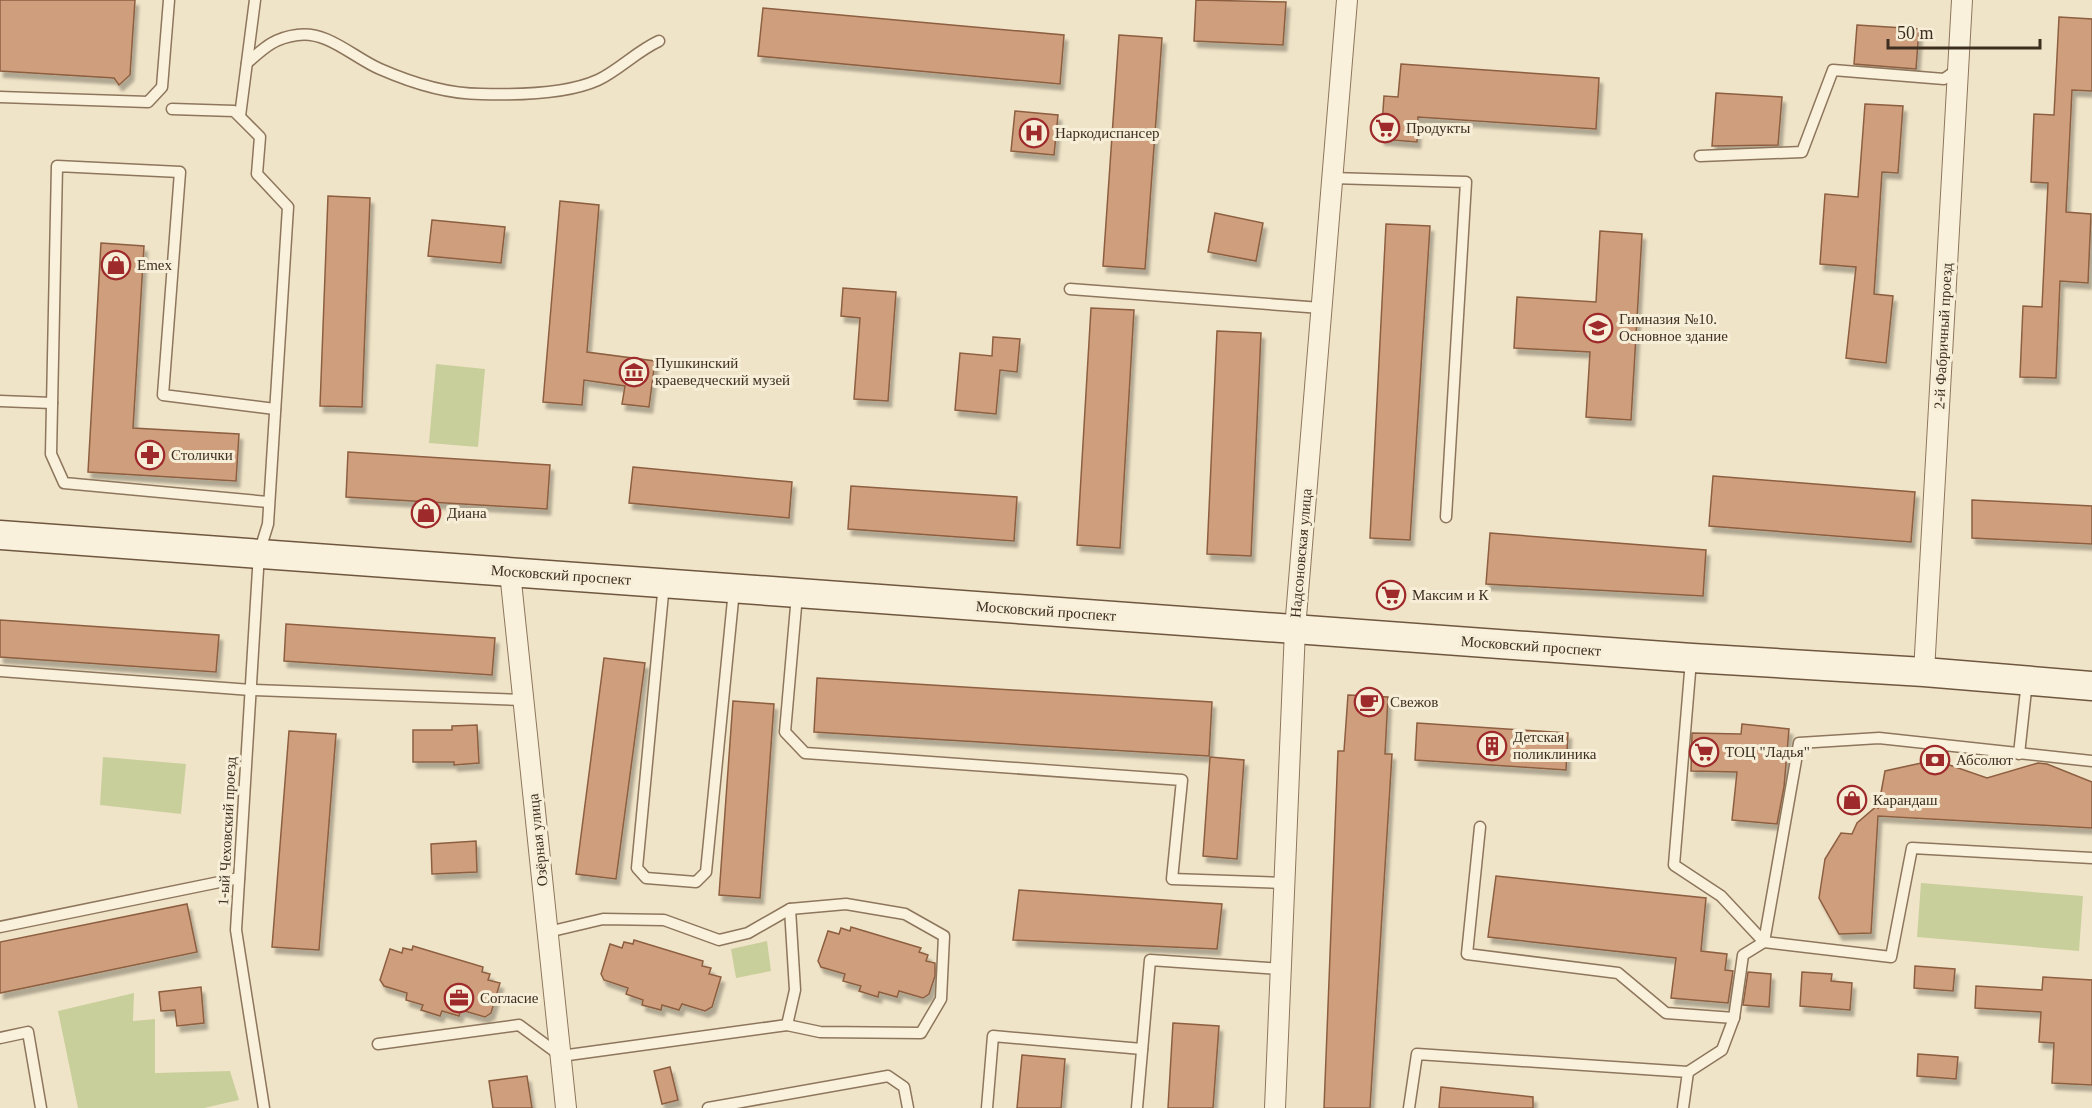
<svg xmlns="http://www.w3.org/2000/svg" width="2092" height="1108" font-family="Georgia,serif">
	<defs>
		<filter id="shadow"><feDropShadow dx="3.5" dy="6" stdDeviation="1.5" flood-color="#0004"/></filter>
	</defs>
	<rect width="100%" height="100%" fill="#f0e4c8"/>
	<g fill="#c9cf9b">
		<polygon points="436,364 485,369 478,447 429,443"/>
		<polygon points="103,757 186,764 181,814 100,805"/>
		<polygon points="1921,883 2083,896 2079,951 1917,937"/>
		<polygon points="767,941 771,971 736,978 731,949"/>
		<polygon points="134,993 133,1021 155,1019 155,1073 230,1071 239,1100 204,1108 78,1108 58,1011"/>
	</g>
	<g fill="#cf9f7d" stroke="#8d5f41" stroke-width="1.5" filter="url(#shadow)">
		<polygon points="0,0 135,0 130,75 119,85 114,78 0,71"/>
		<polygon points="1196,0 1286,2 1283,45 1194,41"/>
		<polygon points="763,8 1064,35 1060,84 758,56"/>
		<polygon points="2059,17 2092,19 2092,91 2072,90 2066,212 2091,214 2088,283 2060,281 2056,378 2020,377 2023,306 2042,307 2048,183 2031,182 2034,114 2054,115"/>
		<polygon points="1857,25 1919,29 1916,69 1854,64"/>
		<polygon points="1119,35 1162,38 1145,269 1103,266"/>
		<polygon points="1401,64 1599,78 1596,129 1418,117 1417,142 1381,139 1384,96 1398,97"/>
		<polygon points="1716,93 1782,97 1778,145 1712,146"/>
		<polygon points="1865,104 1903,106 1898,173 1882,172 1874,294 1893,296 1886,363 1846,358 1856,267 1820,264 1825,194 1858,197"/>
		<polygon points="1015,111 1058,115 1054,155 1011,151"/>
		<polygon points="328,196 370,198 362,407 320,406"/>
		<polygon points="560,201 599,205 587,352 655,361 649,407 622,404 625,386 584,380 582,405 543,402"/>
		<polygon points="1215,213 1263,223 1256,261 1208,252"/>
		<polygon points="432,220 505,227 501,263 428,256"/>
		<polygon points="1386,224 1430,226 1410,540 1370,538"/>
		<polygon points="1600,231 1642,234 1631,420 1586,417 1590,352 1514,348 1517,297 1596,302"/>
		<polygon points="101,243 144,246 133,428 239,434 236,481 88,472"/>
		<polygon points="843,288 896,292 888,401 854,399 860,318 841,316"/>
		<polygon points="1091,308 1134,310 1120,548 1077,545"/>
		<polygon points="1217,331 1261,333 1251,556 1207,554"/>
		<polygon points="993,337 1020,339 1017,372 1000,370 996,414 955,410 960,353 992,356"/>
		<polygon points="348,452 550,465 547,509 346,497"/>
		<polygon points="633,467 792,482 789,518 629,503"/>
		<polygon points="1713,476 1915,492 1911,542 1709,526"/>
		<polygon points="851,486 1017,497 1014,541 848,529"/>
		<polygon points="1972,500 2092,506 2092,544 1972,538"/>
		<polygon points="1490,533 1706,550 1703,596 1486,584"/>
		<polygon points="0,620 219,635 216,672 0,657"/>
		<polygon points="286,624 495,638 492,675 284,661"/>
		<polygon points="604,658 645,663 616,879 576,874"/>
		<polygon points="817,678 1212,702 1209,756 814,732"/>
		<polygon points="1348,695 1388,697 1385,754 1392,754 1370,1108 1324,1108 1338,751 1344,751"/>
		<polygon points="733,701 774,704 760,898 719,895"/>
		<polygon points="1417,723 1568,733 1566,770 1415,760"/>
		<polygon points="1742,724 1789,729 1784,787 1777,824 1732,820 1737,772 1691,771 1692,733 1741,734"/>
		<polygon points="477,725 479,763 454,765 454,762 413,762 413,730 452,730 452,726"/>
		<polygon points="289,731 336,734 319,950 272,947"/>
		<polygon points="1210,757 1244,760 1237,859 1203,856"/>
		<polygon points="1935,760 1987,778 2038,763 2047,764 2092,782 2092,828 1878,816 1871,933 1839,934 1819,898 1825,859 1841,833 1852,834 1857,823 1878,805 1878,809 1885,771"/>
		<polygon points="476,841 477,872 432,874 431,844"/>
		<polygon points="1496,876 1706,898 1701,951 1727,954 1725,970 1733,971 1728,1003 1671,998 1676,958 1488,937"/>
		<polygon points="1019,890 1222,904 1217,949 1013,940"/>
		<polygon points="187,904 197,952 0,993 0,942"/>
		<polygon points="851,927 921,948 919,952 928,955 926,961 935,963 935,976 929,994 923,998 899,991 897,997 879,992 878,997 859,991 861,986 843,981 845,974 821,967 818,961 828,931 839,934 841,928 850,931"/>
		<polygon points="634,940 703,961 702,966 711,968 709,974 721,977 712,1007 705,1011 682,1004 679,1010 662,1005 661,1010 642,1005 643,1000 626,994 628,988 604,980 601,974 610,944 622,948 624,942 633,944"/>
		<polygon points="413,946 483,967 482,972 490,974 488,980 500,983 491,1013 485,1017 461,1010 459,1016 442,1011 440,1016 421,1010 423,1005 406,1000 407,993 384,986 380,980 390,949 402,953 403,948 412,950"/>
		<polygon points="1915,966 1955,969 1953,991 1914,988"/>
		<polygon points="1748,972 1771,974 1769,1007 1743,1005"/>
		<polygon points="1802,972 1832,974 1831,981 1852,983 1850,1010 1800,1006"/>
		<polygon points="2043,977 2092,980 2092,1085 2052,1083 2054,1043 2039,1042 2041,1012 1975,1008 1976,986 2042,990"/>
		<polygon points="201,987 204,1023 177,1026 175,1010 161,1011 159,992"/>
		<polygon points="1173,1023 1219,1026 1213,1108 1168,1108"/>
		<polygon points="1918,1054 1958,1057 1956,1079 1917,1076"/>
		<polygon points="1022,1055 1065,1059 1061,1108 1017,1108"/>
		<polygon points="670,1067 678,1100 662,1104 654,1071"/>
		<polygon points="527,1076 532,1108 493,1108 489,1081"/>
		<polygon points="1441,1087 1533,1097 1533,1108 1439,1108"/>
	</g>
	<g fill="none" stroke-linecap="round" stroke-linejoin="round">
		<g stroke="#8d765c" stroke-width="13">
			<g id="lane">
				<path d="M247,63c17,-15 27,-25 50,-28 30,-5 57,23 83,34 32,14 66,25 101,25 34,1 86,0 117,-14 21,-10 39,-29 61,-39"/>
				<polyline points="0,97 148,102 162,87 169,0"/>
				<polyline points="172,109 234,111 260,137 257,174 288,207 268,524 259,553 236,930 264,1108"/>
				<polyline points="240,116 255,0"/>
				<polyline points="1700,156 1802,152 1833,70 1944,79 1958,69"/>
				<polyline points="1332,178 1466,182 1446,517"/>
				<polyline points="1070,289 1321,308"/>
				<polyline points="0,401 52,403"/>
				<polyline points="268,502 64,483 51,454 57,166 180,172 163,395 275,409"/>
				<polyline points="664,583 637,868 646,878 696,882 706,872 734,590"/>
				<polyline points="797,595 785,732 805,753 1182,780 1172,879 1284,883"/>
				<polyline points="1691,660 1674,865 1721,896 1764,942 1891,957 1912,848 2092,858"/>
				<polyline points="0,671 251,690 523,700"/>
				<polyline points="2019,754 2027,681"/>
				<polyline points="1480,827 1467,954 1618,973 1666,1013 1734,1018"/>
				<polyline points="0,927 239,878"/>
				<polyline points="787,1025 795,990 790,909"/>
				<polyline points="0,1038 28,1032 41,1108"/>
				<polyline points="378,1044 519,1025 561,1056 787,1025 820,1032 921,1033 941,999 944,936 905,914 846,904 790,909 748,933 719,940 664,920 603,919 548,932"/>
				<polyline points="1688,1072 1722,1050 1734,1018 1743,955 1764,942 1799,743 1879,738 2092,761"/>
				<polyline points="708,1108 888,1076 904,1087 908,1108"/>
				<polyline points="987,1108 993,1036 1142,1049"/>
				<polyline points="1137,1108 1150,960 1281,969"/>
				<polyline points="1409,1108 1417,1054 1688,1072 1683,1108"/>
			</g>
		</g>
		<g stroke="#8d765c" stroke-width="22">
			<g id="street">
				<polyline points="510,572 566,1108"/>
				<polyline points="1924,672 1962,0"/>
				<polyline points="1275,1108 1295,629 1347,0"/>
			</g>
		</g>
		<g stroke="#6f573f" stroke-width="31">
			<polyline id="secondary" points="0,535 1692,658 1924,672 2092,686"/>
		</g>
		<use href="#lane" stroke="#faf1dc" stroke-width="10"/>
		<use href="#street" stroke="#faf1dc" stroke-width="20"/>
		<use href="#secondary" stroke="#faf1dc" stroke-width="28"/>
	</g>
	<defs>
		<g id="supermarket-ring" transform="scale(1.5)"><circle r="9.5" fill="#f7eed8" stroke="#9e2a2b" stroke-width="1.5"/><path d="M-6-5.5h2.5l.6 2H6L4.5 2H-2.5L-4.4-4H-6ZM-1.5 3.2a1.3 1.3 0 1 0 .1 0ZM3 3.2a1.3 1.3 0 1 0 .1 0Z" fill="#9e2a2b"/></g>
		<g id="hospital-ring" transform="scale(1.5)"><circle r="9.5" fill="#f7eed8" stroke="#9e2a2b" stroke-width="1.5"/><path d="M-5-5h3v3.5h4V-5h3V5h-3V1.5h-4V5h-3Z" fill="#9e2a2b"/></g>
		<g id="shop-ring" transform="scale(1.5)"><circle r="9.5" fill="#f7eed8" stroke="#9e2a2b" stroke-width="1.5"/><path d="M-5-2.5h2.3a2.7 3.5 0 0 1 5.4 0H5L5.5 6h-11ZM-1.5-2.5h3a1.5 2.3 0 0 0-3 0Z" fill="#9e2a2b"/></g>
		<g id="school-ring" transform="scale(1.5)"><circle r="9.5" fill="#f7eed8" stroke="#9e2a2b" stroke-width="1.5"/><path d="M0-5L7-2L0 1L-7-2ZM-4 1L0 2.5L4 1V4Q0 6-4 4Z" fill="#9e2a2b"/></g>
		<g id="museum-ring" transform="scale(1.5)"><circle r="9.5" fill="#f7eed8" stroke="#9e2a2b" stroke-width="1.5"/><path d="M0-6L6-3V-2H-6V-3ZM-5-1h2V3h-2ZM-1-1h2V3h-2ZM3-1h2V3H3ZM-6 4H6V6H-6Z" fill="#9e2a2b"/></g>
		<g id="pharmacy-ring" transform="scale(1.5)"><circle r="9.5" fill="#f7eed8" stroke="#9e2a2b" stroke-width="1.5"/><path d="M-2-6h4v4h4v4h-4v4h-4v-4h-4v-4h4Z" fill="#9e2a2b"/></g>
		<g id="cafe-ring" transform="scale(1.5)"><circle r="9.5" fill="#f7eed8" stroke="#9e2a2b" stroke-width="1.5"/><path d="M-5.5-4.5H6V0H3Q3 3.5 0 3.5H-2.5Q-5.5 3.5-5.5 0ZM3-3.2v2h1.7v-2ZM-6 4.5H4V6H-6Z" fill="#9e2a2b"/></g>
		<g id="building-ring" transform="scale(1.5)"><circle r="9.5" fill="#f7eed8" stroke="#9e2a2b" stroke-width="1.5"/><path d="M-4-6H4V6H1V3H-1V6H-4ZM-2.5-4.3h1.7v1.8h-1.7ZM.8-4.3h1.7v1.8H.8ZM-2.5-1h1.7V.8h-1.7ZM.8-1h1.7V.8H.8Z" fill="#9e2a2b"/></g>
		<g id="bank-ring" transform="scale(1.5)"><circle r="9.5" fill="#f7eed8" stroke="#9e2a2b" stroke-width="1.5"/><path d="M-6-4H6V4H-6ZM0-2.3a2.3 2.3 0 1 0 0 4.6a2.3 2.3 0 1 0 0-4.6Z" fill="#9e2a2b"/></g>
		<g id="office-ring" transform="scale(1.5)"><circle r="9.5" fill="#f7eed8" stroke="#9e2a2b" stroke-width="1.5"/><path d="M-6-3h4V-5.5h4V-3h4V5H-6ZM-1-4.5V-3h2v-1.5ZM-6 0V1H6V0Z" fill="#9e2a2b"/></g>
	</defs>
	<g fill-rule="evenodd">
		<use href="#supermarket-ring" x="1385" y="128"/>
		<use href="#hospital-ring" x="1034" y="133"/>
		<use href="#shop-ring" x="116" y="265"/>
		<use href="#school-ring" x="1598" y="328"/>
		<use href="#museum-ring" x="634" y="372"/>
		<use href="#pharmacy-ring" x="150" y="455"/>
		<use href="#shop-ring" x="426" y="513"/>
		<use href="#supermarket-ring" x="1391" y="595"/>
		<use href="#cafe-ring" x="1369" y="702"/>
		<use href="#building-ring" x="1492" y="746"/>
		<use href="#supermarket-ring" x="1704" y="752"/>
		<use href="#bank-ring" x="1935" y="760"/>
		<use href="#shop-ring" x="1852" y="800"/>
		<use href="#office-ring" x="459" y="998"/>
	</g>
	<g text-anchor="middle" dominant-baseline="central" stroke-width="6" stroke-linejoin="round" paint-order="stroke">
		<g font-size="15" fill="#3d2e20" stroke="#f7eed8" text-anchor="start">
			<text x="1406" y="128">Продукты</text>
			<text x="1055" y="133">Наркодиспансер</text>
			<text x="137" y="265">Emex</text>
			<text x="1619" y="319">Гимназия №10.<tspan x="1619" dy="17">Основное здание</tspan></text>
			<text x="655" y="363">Пушкинский<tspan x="655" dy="17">краеведческий музей</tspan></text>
			<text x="171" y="455">Столички</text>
			<text x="447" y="513">Диана</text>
			<text x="1412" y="595">Максим и К</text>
			<text x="1390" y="702">Свежов</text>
			<text x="1513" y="737">Детская<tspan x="1513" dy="17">поликлиника</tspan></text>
			<text x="1725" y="752">ТОЦ "Ладья"</text>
			<text x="1956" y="760">Абсолют</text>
			<text x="1873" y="800">Карандаш</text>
			<text x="480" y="998">Согласие</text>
		</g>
		<g font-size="15" fill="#3d2e20" stroke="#f7eed8">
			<text transform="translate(1943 336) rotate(-87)">2-й Фабричный проезд</text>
			<text transform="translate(1301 553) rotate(-85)">Надсоновская улица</text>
			<text transform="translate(561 575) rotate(4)">Московский проспект</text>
			<text transform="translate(1046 611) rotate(4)">Московский проспект</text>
			<text transform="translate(1531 646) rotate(4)">Московский проспект</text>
			<text transform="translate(227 831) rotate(-87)">1-ый Чеховский проезд</text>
			<text transform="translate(538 840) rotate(-96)">Озёрная улица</text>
		</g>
	</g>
	<path d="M1888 39v9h152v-9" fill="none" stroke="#3d2e20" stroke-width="3"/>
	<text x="1897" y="39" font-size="18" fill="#3d2e20" stroke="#f7eed8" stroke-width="4.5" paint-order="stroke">50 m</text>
</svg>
